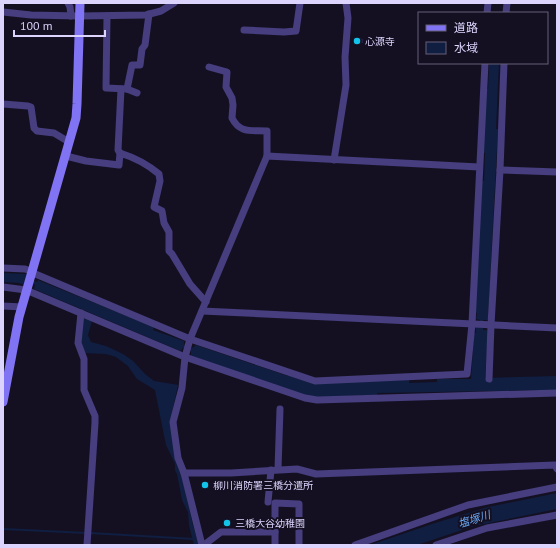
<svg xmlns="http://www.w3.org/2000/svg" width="560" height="548" font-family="'PT Sans','Noto Sans JP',sans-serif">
	<rect width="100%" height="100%" fill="#141022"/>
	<g fill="#101e41">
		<polygon points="489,63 499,63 496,129 498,129 488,320 483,320 483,330 487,330 488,335 485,378 557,376 557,390 377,393 377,395 316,397 309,396 191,356 191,351 183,348 181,351 178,350 34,289 35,285 25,281 24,285 19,283 3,282 3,273 27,274 27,278 37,282 38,280 154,327 153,330 184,341 184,345 192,348 196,345 288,376 289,375 314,383 409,380 409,383 437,382 437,379 471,379 474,333 476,333 476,327 480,327 480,320 476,319 477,313 475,313 482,181 484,181 485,153 483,153 486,89 488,89"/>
		<polygon points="86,318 92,321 88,335 91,342 106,346 123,354 133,361 145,374 154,381 178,385 170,422 193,525 199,545 194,545 189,525 188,512 182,500 177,474 175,470 175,464 172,457 166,445 155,390 137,379 128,366 116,357 106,354 84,353 80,342 82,320"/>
		<polygon points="557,493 557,509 474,526 417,545 370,545 435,523 488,507"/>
	</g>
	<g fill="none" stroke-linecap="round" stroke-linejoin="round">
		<g stroke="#101e41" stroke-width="2">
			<polyline points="3,529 86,533"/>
			<polyline points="90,533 194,539"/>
		</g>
	</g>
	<polygon fill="#281d42" points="354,37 363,39 363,43 354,43"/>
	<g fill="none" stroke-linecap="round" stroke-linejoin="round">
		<g stroke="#463e7e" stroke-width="7">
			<polyline points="68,3 70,7 71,16"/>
			<polyline points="3,12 31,15 79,16 146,15 161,11 174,3"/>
			<polyline points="487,13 488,3"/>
			<polyline points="506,13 507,3"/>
			<polyline points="107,16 106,88 127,89 137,93"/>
			<polyline points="244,30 284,32 296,31 300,3"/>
			<path d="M209,67l18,5 -1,15 6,11 1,7 -1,13c8,16 20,12 35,13v25"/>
			<polyline points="127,89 132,65 140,65 142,49 145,45 149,14"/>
			<polyline points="3,104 28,106 31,107 34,128 37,131 54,133 69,142"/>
			<polyline points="120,153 118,150 121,89"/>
			<path d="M66,156l20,5 33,4 1,-12c16,5 27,11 39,21l1,7 -6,26 8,4 2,12 5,9v19l3,3 18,30 16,18"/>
			<polyline points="334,160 346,85 345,57 348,18 346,3"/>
			<polyline points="500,170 557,172"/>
			<polyline points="3,268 25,269 33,272"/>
			<polyline points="33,273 190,339 315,381 467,374 472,324 485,63"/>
			<polyline points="3,287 26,290 185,357 305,398 317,400 557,393"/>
			<polyline points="3,306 22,307"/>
			<polyline points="202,311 557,328"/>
			<polyline points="81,313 78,343 84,359 84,390 95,416 95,423 87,545"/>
			<polyline points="489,379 491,325 500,170 504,63"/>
			<polyline points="278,469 280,409"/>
			<polyline points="184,473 231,473 297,469 316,474 555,465 557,469"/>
			<polyline points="268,502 271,470"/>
			<polyline points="202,545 184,473 178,458 173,422 182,388 185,357 190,339 267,156 479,167"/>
			<polyline points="204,545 221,532 275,532"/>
			<polyline points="275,545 275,503 299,504 299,545"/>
			<polyline points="355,545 468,505 557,487"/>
			<polyline points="436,545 487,528 557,515"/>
		</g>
		<polyline stroke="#8073f4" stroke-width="9" points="3,402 19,317 76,118 77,104 80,3"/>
	</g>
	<g fill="#12c4ea" stroke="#141022" stroke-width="1.5">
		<circle cx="357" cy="41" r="4"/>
		<circle cx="205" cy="485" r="4"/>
		<circle cx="227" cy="523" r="4"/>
	</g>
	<g text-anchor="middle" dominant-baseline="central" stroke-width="4" stroke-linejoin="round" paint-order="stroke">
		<g font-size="10" fill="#dcd4fc" stroke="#141022" text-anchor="start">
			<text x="365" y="41">心源寺</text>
			<text x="213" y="485">柳川消防署三橋分遣所</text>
			<text x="235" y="523">三橋大谷幼稚園</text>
		</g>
		<g font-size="11" font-style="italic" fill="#6aa9f4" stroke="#141022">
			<text transform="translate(474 519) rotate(-17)">塩塚川</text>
		</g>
	</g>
	<rect width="560" height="548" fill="none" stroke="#dcd4fc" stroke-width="8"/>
	<rect x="418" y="12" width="130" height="52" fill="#141022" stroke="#645e79"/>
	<rect x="426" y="25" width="20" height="6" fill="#8073f4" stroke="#645e79"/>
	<text x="454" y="32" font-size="12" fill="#dcd4fc">道路</text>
	<rect x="426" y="42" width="20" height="12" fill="#101e41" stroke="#645e79"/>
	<text x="454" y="52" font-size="12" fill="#dcd4fc">水域</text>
	<path d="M14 30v6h91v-6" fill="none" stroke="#dcd4fc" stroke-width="2"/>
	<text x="20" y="30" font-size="12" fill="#dcd4fc" stroke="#141022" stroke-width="3" paint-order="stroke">100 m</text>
</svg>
